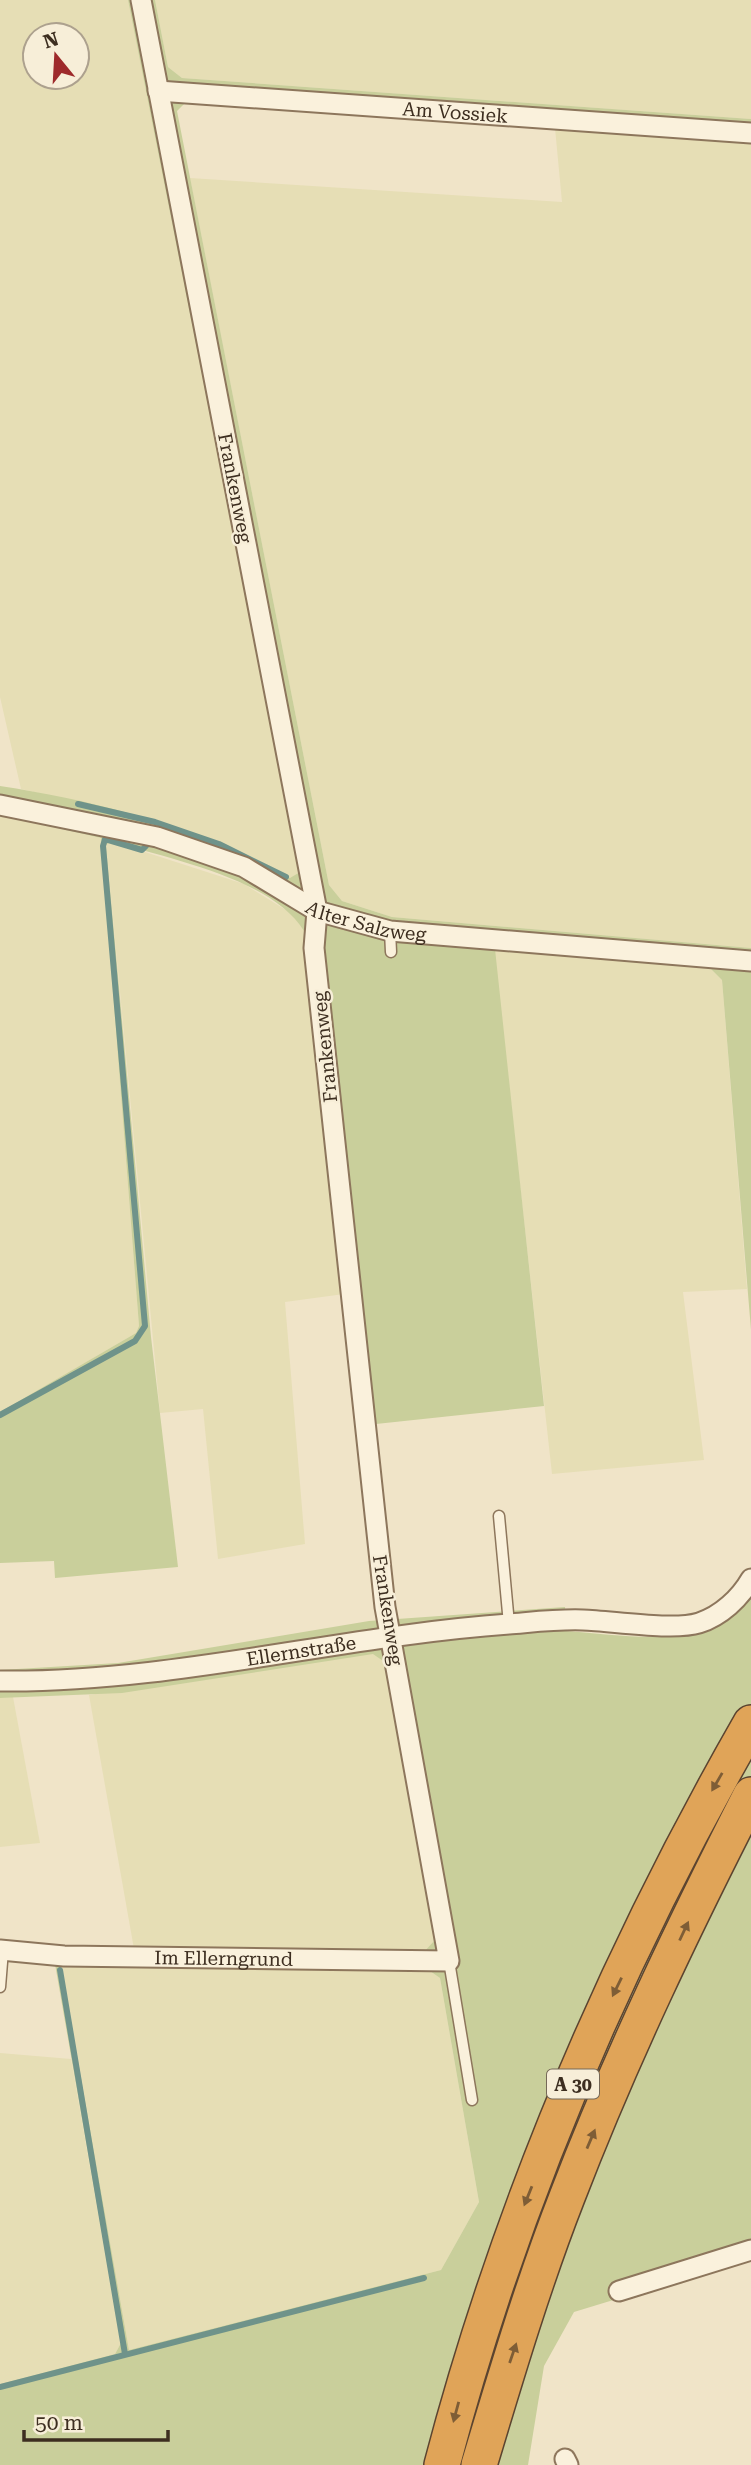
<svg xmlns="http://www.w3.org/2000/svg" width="751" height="2465" font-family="'Roboto Serif',serif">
	<rect width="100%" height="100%" fill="#f0e4c8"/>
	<g fill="#e6deb5" fill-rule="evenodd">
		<path d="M0,0h128l172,872 -10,7 -31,-18 -46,-20 -60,-21 -132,-31 -21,-92zM35,35h42v42h-42z"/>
		<polygon points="155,0 751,0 751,119 182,78 168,67"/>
		<polygon points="555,128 751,141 751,948 392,917 342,901 329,885 190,178 562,202"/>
		<polygon points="0,815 101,838 139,1326 136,1333 0,1412"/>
		<polygon points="111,841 244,884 294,915 304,931 344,1294 285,1302 305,1544 218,1559 203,1409 160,1413 106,844"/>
		<polygon points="494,949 709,967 722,980 747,1289 683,1292 704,1460 552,1474"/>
		<polygon points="373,1653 386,1663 434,1941 425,1952 134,1949 89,1695"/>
		<polygon points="13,1697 40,1843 0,1847 0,1698"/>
		<polygon points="61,1963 427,1969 440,1978 479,2202 441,2270 129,2350"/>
		<polygon points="0,2053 71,2059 121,2343 115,2354 0,2384"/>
	</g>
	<g fill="#c9cf9b" fill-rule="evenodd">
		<path d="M128,0h27l13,67 14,11 569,41v22l-565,-39 -9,9 152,774 13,16 50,16 359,31v382l-29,-350 -13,-13 -214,-18 49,457 -168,18 -14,-131 -18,1 -40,-363c-32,-53 -136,-72 -193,-90l-5,4 45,492 27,230 -123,11 -1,-17 -54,2v-151l136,-79 3,-7 -38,-488 -101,-23v-29c99,15 203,43 290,92l10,-6z"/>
		<path d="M751,1594v664l-177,54 -30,54 -16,99h-528v-81l115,-30 6,-11 -66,-379 6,-16 363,4 10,-11 -48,-278 -13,-9 -251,39 -122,5v-28l118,-7 251,-42 196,-14 1,24c66,4 140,23 185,-37zM61,1964l366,5 13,9 39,224 -38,68 -312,80z"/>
	</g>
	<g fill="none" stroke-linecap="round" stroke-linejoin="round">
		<g stroke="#6f938a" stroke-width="6">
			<polyline points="78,804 155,822 219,844 286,877"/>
			<polyline points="0,1415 135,1341 145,1326 103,846 105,839 142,850 146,846"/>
			<polyline points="60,1970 125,2354"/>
			<polyline points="0,2387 424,2278"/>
		</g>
		<g stroke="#8d765c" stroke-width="13">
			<g id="lane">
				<polyline points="390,931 391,952"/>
				<polyline points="499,1516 509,1624"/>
				<polyline points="449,1961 472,2100"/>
				<polyline points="0,1987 3,1950"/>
			</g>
		</g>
		<g stroke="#8d765c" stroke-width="23">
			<g id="street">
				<path id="s1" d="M158,91l593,42"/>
				<path id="s2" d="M0,805l157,32 87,30 73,44 73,20 361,30"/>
				<path id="s3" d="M0,1681c171,2 339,-45 509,-57 25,-2 50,-5 74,-4 30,1 90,11 116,3 22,-7 41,-25 52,-44"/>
				<path id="s4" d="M0,1950l64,6 385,5 -64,-354 -71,-659 3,-37 -176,-911"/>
				<polyline points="619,2291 751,2250"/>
				<polyline points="565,2459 568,2465"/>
			</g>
		</g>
		<g stroke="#5b4430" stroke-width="38">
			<g id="highway">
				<path d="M442,2465c68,-259 176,-510 309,-742"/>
				<path d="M479,2465c27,-90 54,-181 88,-268 53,-138 117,-271 184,-402"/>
			</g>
		</g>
		<use href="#lane" stroke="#faf1dc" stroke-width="10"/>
		<use href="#street" stroke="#faf1dc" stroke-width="19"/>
		<use href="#highway" stroke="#e0a458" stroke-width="35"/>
	</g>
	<defs><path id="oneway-solid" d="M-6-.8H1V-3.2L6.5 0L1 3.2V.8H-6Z" transform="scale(1.75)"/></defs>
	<g fill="#7e5d36">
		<use href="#oneway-solid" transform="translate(717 1782) rotate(120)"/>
		<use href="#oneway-solid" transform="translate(684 1931) rotate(-65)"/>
		<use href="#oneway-solid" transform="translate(617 1987) rotate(116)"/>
		<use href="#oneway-solid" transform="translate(591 2139) rotate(-67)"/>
		<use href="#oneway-solid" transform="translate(528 2196) rotate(112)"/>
		<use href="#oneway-solid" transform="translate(513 2353) rotate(-71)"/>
		<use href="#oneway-solid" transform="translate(456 2412) rotate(105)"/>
	</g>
	<g text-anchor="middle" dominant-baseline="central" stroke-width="5" stroke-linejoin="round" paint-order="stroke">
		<rect fill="#f7eed8" stroke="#756857" stroke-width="2" x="547" y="2069.5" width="52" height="29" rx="5"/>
		<g font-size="18" font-weight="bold" fill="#3d2e20">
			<text x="573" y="2084">A 30</text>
		</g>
		<g font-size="19" fill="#3d2e20" stroke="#f7eed8">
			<text stroke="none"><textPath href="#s1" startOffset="298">Am Vossiek</textPath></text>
			<text transform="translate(235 488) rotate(79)">Frankenweg</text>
			<text stroke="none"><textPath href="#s2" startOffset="388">Alter Salzweg</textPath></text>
			<text transform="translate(325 1047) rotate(-96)">Frankenweg</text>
			<text transform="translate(388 1610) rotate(81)">Frankenweg</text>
			<text stroke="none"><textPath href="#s3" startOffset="303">Ellernstraße</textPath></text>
			<text stroke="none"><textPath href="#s4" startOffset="224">Im Ellerngrund</textPath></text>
		</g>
	</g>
	<g transform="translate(56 56) rotate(342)"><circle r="33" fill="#f7eed8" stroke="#ada18e" stroke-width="2"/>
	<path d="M0-5L12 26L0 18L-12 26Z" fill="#9e2a2b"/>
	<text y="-10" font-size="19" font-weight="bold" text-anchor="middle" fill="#3d2e20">N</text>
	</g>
	<path d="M24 2430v10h144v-10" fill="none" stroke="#3d2e20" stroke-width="3.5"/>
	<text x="35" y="2430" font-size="21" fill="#3d2e20" stroke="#f7eed8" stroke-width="5" paint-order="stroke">50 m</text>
</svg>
